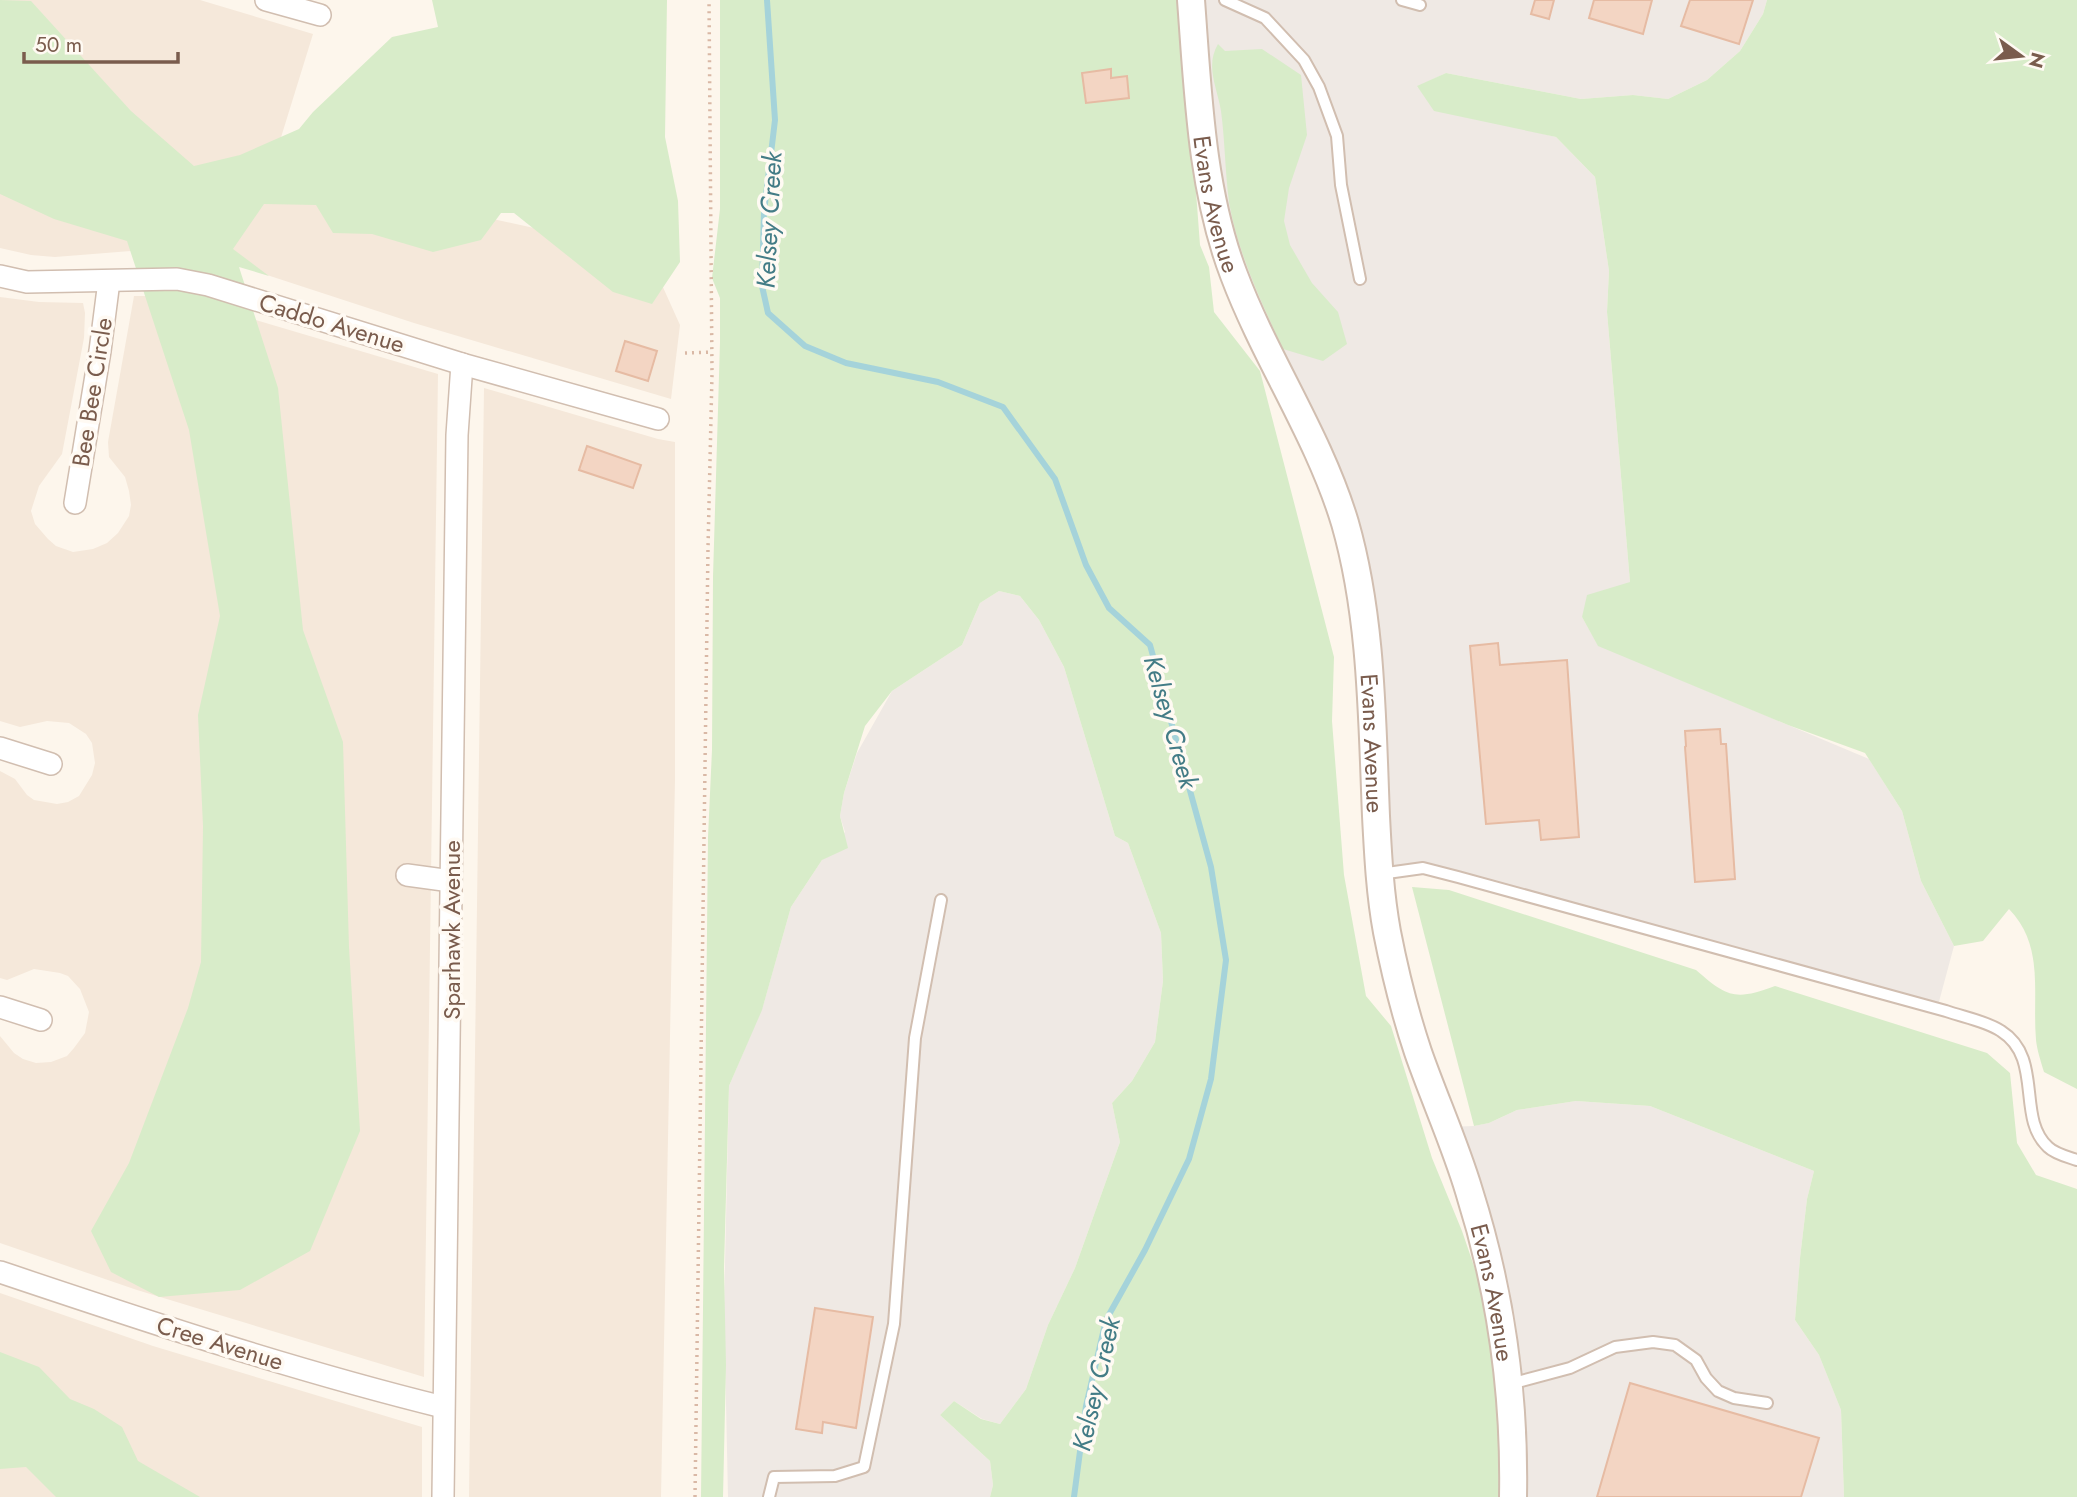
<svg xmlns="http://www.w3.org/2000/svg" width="2077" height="1497" font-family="Jost,sans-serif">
	<rect width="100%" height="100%" fill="#fdf6ec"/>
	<g fill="#f5e8da">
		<polygon points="0,0 200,0 313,34 274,160 401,199 534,228 657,274 680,325 671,399 414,323 209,256 156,249 55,257 31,255 0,248"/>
		<polygon points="134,296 146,296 242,316 438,374 424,1377 137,1290 0,1243 0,1036 14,1053 23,1059 36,1063 51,1062 67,1056 74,1048 85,1033 89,1012 80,989 68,976 60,973 34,969 7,980 0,978 0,771 15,779 27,795 34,800 57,804 68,802 79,796 92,775 95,763 92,743 86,734 69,723 47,721 20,727 0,721 0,297 39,302 83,303 85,313 84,338 62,454 39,486 31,511 35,524 48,539 56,546 73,552 93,549 107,543 118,533 129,516 131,505 129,491 125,477 109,457 108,442"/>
		<polygon points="484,388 658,439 675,442 675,780 661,1497 469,1497"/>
		<polygon points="0,1293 153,1346 422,1427 422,1497 0,1497"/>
	</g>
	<g fill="#efe9e4">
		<polygon points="1191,0 1767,0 1763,14 1740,51 1707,80 1668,99 1633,95 1581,99 1446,73 1417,87 1515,127 1556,137 1595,177 1609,271 1607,312 1630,582 1582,617 1598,645 1869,759 1902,811 1921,881 1954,946 1937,1009 1423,868 1380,874 1360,589 1234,277"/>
		<polygon points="999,591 1020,596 1039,620 1064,667 1115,836 1128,843 1161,933 1163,981 1155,1042 1132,1081 1112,1103 1120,1142 1075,1268 1048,1325 1026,1389 1000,1424 982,1419 954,1401 940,1415 990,1461 993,1485 990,1497 728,1497 724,1309 729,1086 763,1006 791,907 822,860 845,832 840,816 844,793 857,753 892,691 962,645 980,603"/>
		<polygon points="1576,1101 1650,1106 1814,1171 1807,1199 1800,1258 1795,1320 1819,1355 1841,1410 1844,1497 1513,1497 1510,1408 1446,1127 1474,1126 1489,1123 1517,1110"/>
	</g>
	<g fill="#d8ecc9">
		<polygon points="0,0 31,1 131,111 194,166 240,155 299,129 313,112 392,37 438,27 432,0 667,0 665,137 678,201 680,262 652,304 613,292 514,213 501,213 481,240 433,252 372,234 333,233 316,205 264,204 233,249 269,276 239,267 278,388 303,630 343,742 349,947 360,1131 310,1251 240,1290 159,1297 111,1272 91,1231 129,1163 188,1008 201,962 203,826 198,715 220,616 189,430 127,241 54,219 0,194"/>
		<polygon points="720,0 1186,0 1184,32 1200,245 1209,267 1214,312 1260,371 1334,657 1332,721 1344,875 1366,996 1391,1026 1432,1158 1462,1231 1476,1272 1487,1317 1498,1382 1501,1497 990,1497 993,1485 990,1461 940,1415 954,1401 981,1419 1000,1424 1026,1389 1048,1325 1075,1268 1120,1142 1112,1103 1132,1081 1155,1042 1163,981 1161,933 1128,843 1115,836 1064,667 1039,620 1020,596 999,591 980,603 962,645 892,691 865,726 844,793 840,816 848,848 822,860 791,907 762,1010 729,1086 724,1268 726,1365 723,1497 701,1497 708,837 712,750 713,577 720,342 720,298 712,278 720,209"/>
		<path d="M1767,0h310v1089l-33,-17c-3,-10 -7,-22 -8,-32 -4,-47 9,-94 -27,-131l-26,32 -29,5 -33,-65 -19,-70 -37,-58 -77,-28 -190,-79 -16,-29 5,-22 43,-13 -23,-270 2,-41 -14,-94 -39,-40 -122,-26 -17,-25 29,-13 135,26 52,-4 35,4 39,-19 33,-29 23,-37z"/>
		<path d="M1218,44l7,7 37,-2 39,26 6,60 -18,53 -5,33 6,24 22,38 26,29 9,32 -24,17 -40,-12c-21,-45 -46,-98 -54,-147 -4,-30 -4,-61 -8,-91 -4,-24 -16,-45 -3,-67z"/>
		<path d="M1412,887l37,3 247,80c31,27 39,31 79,16l212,67 23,20 7,70 19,32 41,14v308h-233l-3,-87 -22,-55 -24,-35 5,-62 7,-59 7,-28 -164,-65 -74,-5 -59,9 -28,13 -15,3z"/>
		<polygon points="0,1352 39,1367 70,1399 94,1409 122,1427 138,1461 200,1497 56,1497 26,1467 0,1469"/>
	</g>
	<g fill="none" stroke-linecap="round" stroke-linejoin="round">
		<polyline stroke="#a5d3da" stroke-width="6" points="767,0 775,120 764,212 762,286 768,313 805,346 846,363 938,382 1003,407 1055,479 1086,565 1109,608 1150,645 1211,867 1226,960 1211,1079 1189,1159 1145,1250 1106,1320 1086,1406 1074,1497"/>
	</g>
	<g fill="#f3d5c3" stroke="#e6bba3" stroke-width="2">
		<polygon points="1535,0 1554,0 1549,19 1531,14"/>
		<polygon points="1594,0 1652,0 1643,34 1589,18"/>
		<polygon points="1690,0 1753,0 1739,44 1681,26"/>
		<polygon points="1111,69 1111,78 1127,76 1129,98 1086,103 1082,73"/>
		<polygon points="625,341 657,351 648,381 616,371"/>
		<polygon points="587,446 641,465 633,488 579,470"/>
		<polygon points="1498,643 1500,665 1567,660 1579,837 1541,840 1539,820 1486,824 1470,646"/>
		<polygon points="1720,729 1721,744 1726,744 1735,879 1695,882 1685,747 1686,746 1685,731"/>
		<polygon points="815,1308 873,1317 856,1428 823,1422 822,1433 796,1429"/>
		<polygon points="1630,1383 1819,1438 1801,1497 1597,1497"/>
	</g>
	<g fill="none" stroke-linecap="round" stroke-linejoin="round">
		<g stroke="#d1beb0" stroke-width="14">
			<g id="service">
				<polyline points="1225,0 1265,18 1304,60 1319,87 1337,136 1341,185 1360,279"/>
				<polyline points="1402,0 1420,5"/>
				<path d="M1380,874l43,-6 35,9 488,134c17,6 40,10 55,20 43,27 15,87 47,116 7,7 20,10 29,13"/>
				<polyline points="1510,1384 1570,1368 1615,1347 1653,1342 1675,1345 1696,1360 1706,1378 1718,1391 1734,1398 1767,1403"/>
				<polyline points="769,1497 774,1477 835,1476 864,1467 894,1324 915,1038 941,900"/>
			</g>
		</g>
		<g stroke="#d1beb0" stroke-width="24">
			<g id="minor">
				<polyline points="266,0 320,15"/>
				<polyline points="0,276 27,282 177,279 208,285 462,364 658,419"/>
				<polyline points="75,503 100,351 109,281"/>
				<polyline points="0,748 51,764"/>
				<polyline points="407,875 451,881"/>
				<polyline points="0,1007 41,1020"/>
				<path d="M0,1272c146,49 293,98 443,135"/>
				<polyline points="443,1497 457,435 462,364"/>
			</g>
		</g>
		<g stroke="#d1beb0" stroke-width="30">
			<g id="tertiary">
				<path id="s1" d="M1191,0c7,92 10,189 43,275 32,85 85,161 111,248 27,94 27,196 31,293 2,39 4,78 11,116 8,41 18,81 31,120 16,46 37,92 51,139 31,98 46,203 44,306"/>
			</g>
		</g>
		<g stroke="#d9b8a5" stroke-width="3.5" stroke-dasharray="2 5" stroke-linecap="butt">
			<polyline points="685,353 712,352"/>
			<polyline points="695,1497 708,548 712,374 709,0"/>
		</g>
		<use href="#service" stroke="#fff" stroke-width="10"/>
		<use href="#minor" stroke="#fff" stroke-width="21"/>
		<use href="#tertiary" stroke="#fff" stroke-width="26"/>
	</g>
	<g text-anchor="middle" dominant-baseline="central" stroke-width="7" stroke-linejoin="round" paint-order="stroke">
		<g font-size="24" fill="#7a5c4d" stroke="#fffaf3">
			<text stroke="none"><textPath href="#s1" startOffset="206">Evans Avenue</textPath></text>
			<text transform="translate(332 323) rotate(17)">Caddo Avenue</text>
			<text transform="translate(92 392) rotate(-81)">Bee Bee Circle</text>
			<text stroke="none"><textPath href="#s1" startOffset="774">Evans Avenue</textPath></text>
			<text transform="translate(451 930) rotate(-90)">Sparhawk Avenue</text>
			<text stroke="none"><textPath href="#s1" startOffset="1340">Evans Avenue</textPath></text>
			<text transform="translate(220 1343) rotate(17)">Cree Avenue</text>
		</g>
		<g font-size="26" font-style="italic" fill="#437c86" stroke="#fffaf3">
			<text transform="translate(769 220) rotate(-87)">Kelsey Creek</text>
			<text transform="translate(1171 722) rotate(74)">Kelsey Creek</text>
			<text transform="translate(1096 1384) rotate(-77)">Kelsey Creek</text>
		</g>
	</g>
	<g transform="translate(2021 56) rotate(105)" stroke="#fffaf3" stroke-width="5" paint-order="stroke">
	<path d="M0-5L12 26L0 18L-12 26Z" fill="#7a5c4d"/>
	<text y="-10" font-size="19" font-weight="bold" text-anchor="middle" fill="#7a5c4d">N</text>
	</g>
	<path d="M24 52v10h154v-10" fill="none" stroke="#7a5c4d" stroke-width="3.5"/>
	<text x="35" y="52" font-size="21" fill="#7a5c4d" stroke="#fffaf3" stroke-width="5" paint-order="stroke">50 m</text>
</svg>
